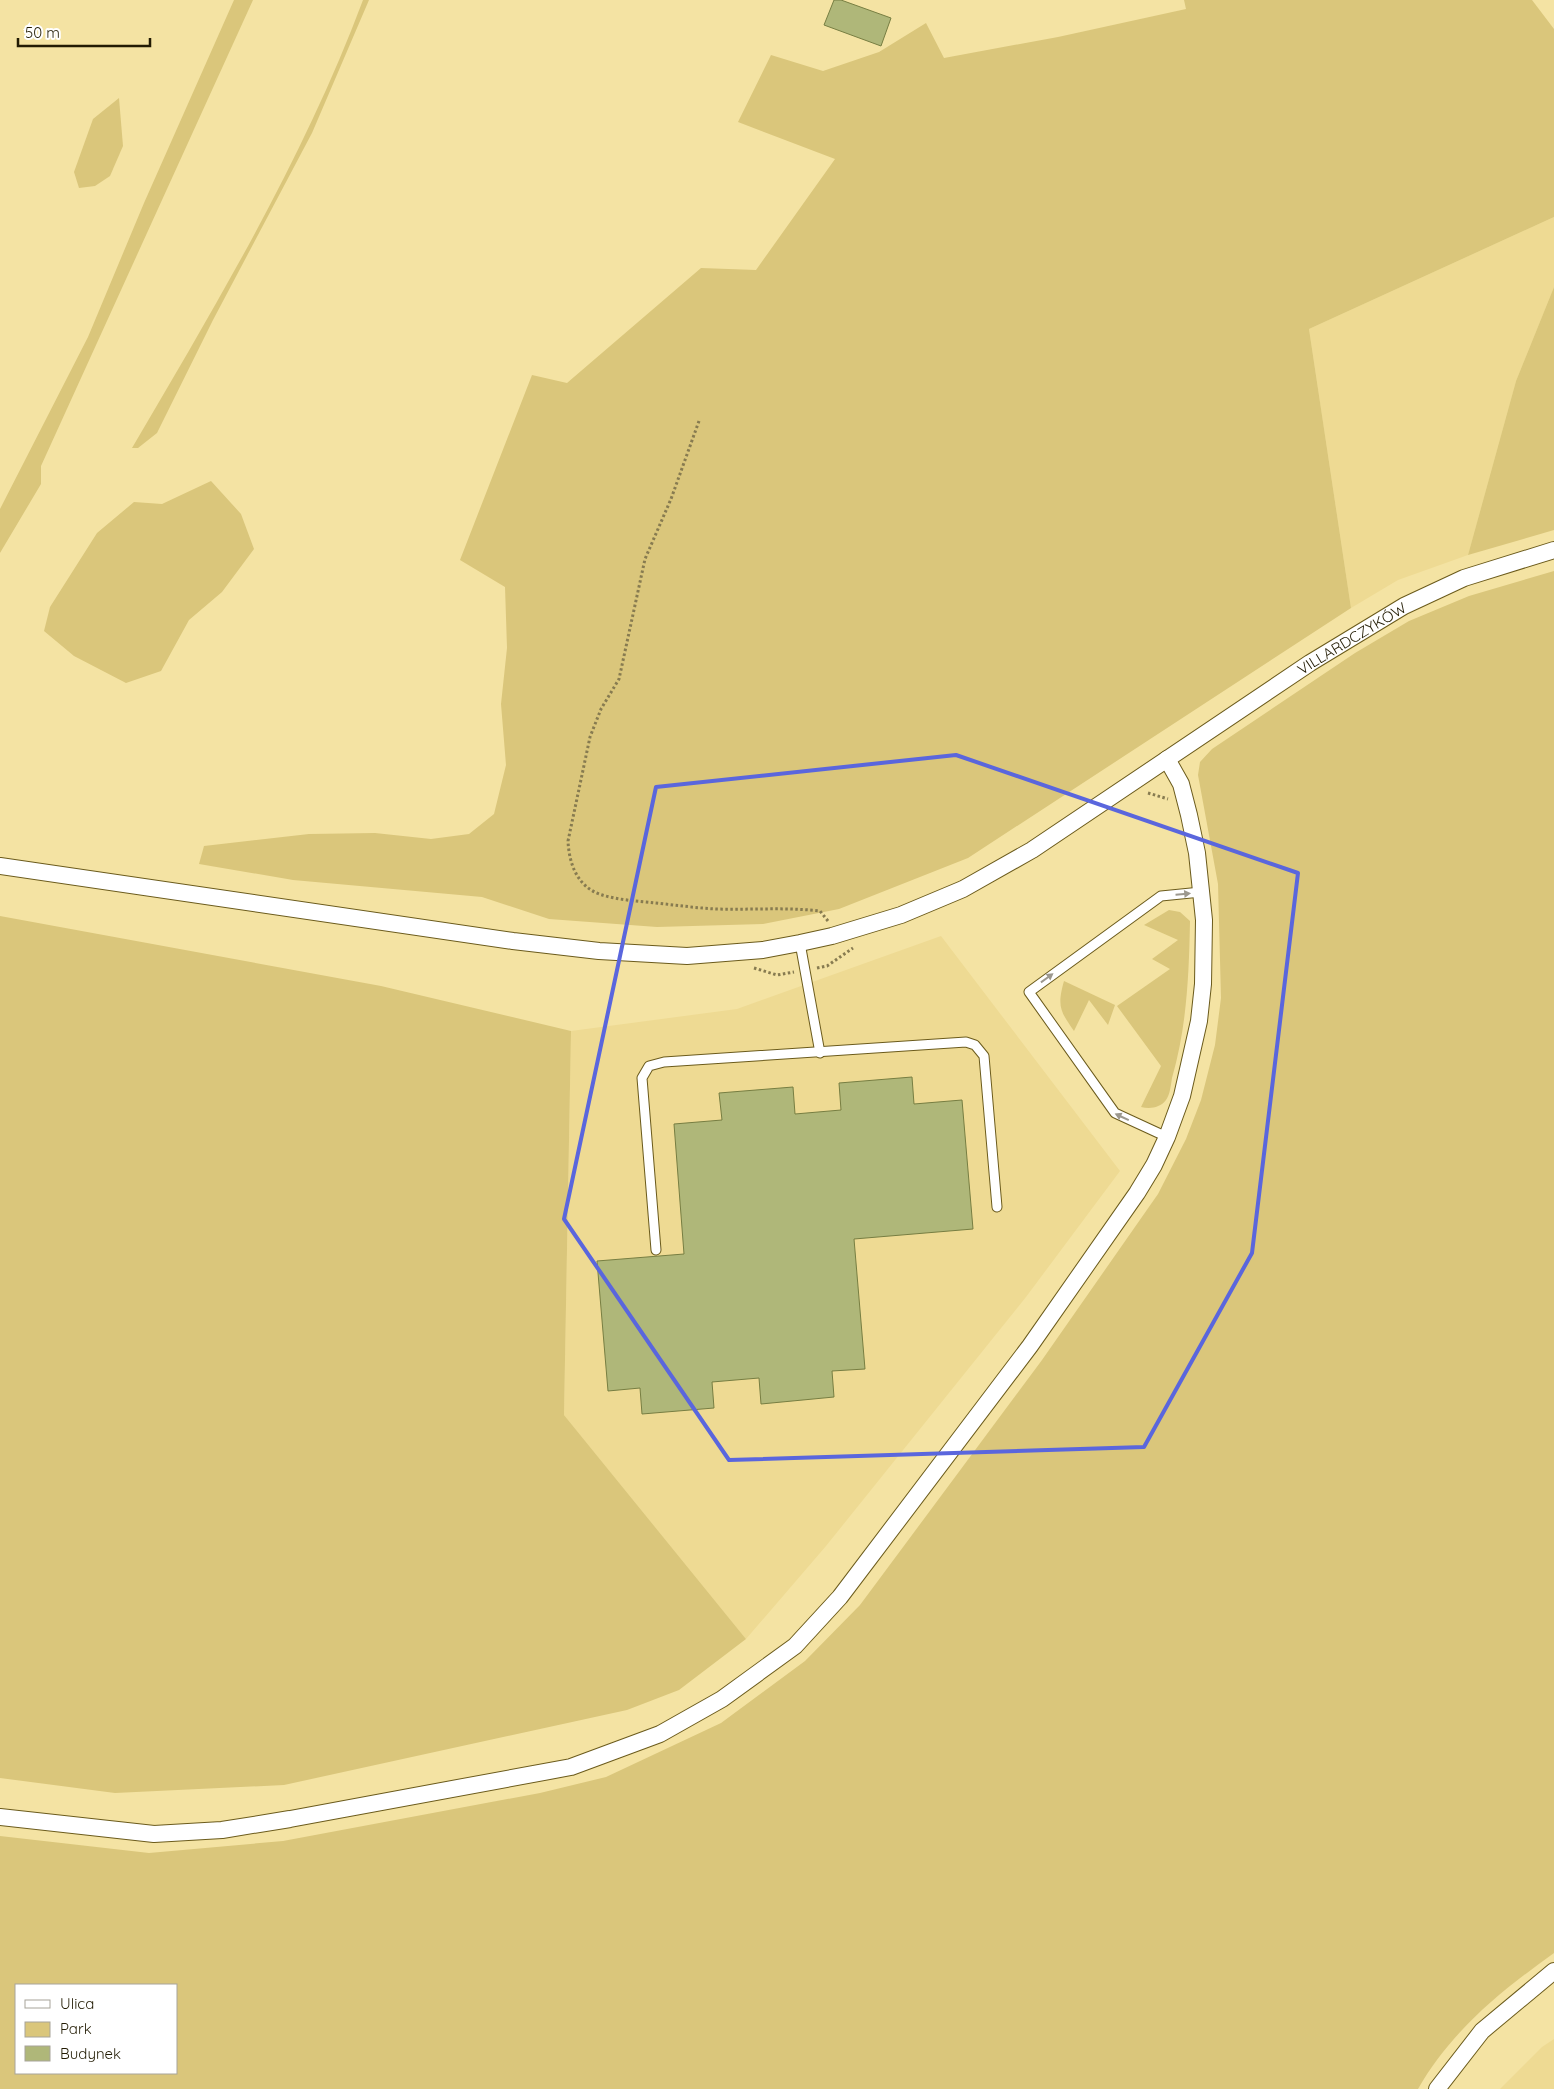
<svg xmlns="http://www.w3.org/2000/svg" width="1554" height="2089" font-family="Quicksand,sans-serif">
	<rect width="100%" height="100%" fill="#f4e3a3"/>
	<g fill="#eeda93">
		<polygon points="1554,217 1554,287 1516,381 1468,555 1398,580 1351,608 1309,329"/>
		<polygon points="941,936 1120,1171 1026,1297 826,1546 746,1639 564,1415 571,1031 737,1009"/>
		<polygon points="1554,2039 1554,2089 1500,2089 1542,2047"/>
	</g>
	<g fill="#dac67b" fill-rule="evenodd">
		<polygon points="234,0 253,0 41,466 41,484 0,553 0,509 88,337 144,203"/>
		<path d="M363,0h6l-57,133 -99,187 -56,113 -19,15h-6c85,-145 172,-290 231,-448z"/>
		<polygon points="1184,0 1532,0 1554,29 1554,217 1309,329 1351,608 968,858 839,909 763,924 657,927 549,919 482,897 293,880 199,864 204,846 309,834 375,833 431,839 469,834 494,814 506,765 501,704 507,648 505,587 460,560 532,375 567,383 701,268 756,270 835,159 738,122 771,55 823,71 879,52 926,23 944,58 1058,37 1186,9"/>
		<polygon points="119,98 123,146 110,176 95,186 79,188 74,172 93,119"/>
		<polygon points="1554,287 1554,530 1468,555 1516,381"/>
		<polygon points="211,481 241,514 254,549 222,592 189,620 161,671 126,683 74,656 44,631 50,607 97,533 134,502 162,504"/>
		<path d="M1554,571v1382c-53,38 -103,78 -136,136h-1418v-253l149,17 134,-12 257,-48 66,-16 115,-54 84,-62 55,-56 182,-245 116,-166 28,-55 15,-39 14,-55 6,-47 -3,-114 -20,-109 2,-13 12,-13 143,-96 54,-32 60,-25zM16,1985h160v88h-160z"/>
		<path d="M1169,910l11,2 10,9c-1,53 -3,105 -18,157 -1,6 -2,17 -6,22 -6,8 -16,9 -25,7l20,-41 -44,-60 53,-37 -18,-10 26,-19 -34,-15z"/>
		<polygon points="0,916 381,986 571,1031 564,1415 746,1639 679,1690 627,1710 284,1785 115,1793 0,1778"/>
		<path d="M1064,981l51,24 -7,20 -19,-25 -15,31c-14,-20 -17,-25 -10,-50z"/>
	</g>
	<g fill="#afb779" stroke="#777e42">
		<polygon points="834,0 841,0 891,18 881,46 824,25"/>
		<polygon points="912,1077 914,1104 962,1100 973,1229 854,1239 865,1369 832,1371 834,1397 761,1404 759,1378 712,1382 714,1408 642,1414 640,1388 608,1391 597,1261 684,1254 674,1124 722,1120 719,1093 793,1087 795,1114 841,1110 839,1083"/>
	</g>
	<g fill="none" stroke-linecap="round" stroke-linejoin="round">
		<g stroke="#6b5b1c" stroke-width="11">
			<g id="service">
				<polyline points="800,943 820,1053"/>
				<polyline points="1167,1137 1115,1113 1029,992 1161,896 1201,892"/>
				<polyline points="656,1250 642,1078 649,1066 664,1062 966,1042 975,1045 984,1056 997,1207"/>
			</g>
		</g>
		<g stroke="#6b5b1c" stroke-width="18">
			<g id="minor">
				<path id="s1" d="M0,866l513,75 86,10 88,5 76,-6 37,-7 32,-7 69,-21 62,-26 69,-39 278,-187 94,-57 60,-28 90,-28"/>
				<polyline points="0,1817 154,1834 222,1830 290,1819 571,1767 660,1734 722,1699 795,1646 840,1597 1030,1346 1137,1193 1154,1165 1167,1137 1182,1096 1199,1021 1203,984 1204,920 1197,853 1189,815 1181,784 1167,759"/>
				<polyline points="1437,2089 1482,2031 1554,1971"/>
			</g>
		</g>
		<g stroke="#877b50" stroke-width="3" stroke-dasharray="2.5 2.5" stroke-linecap="butt">
			<path d="M699,421l-28,78 -26,60 -26,120 -18,30 -11,28 -22,104c1,21 8,44 31,53 17,6 39,7 56,9 21,2 41,5 61,6 35,1 69,-2 104,2l8,10"/>
			<polyline points="1148,793 1168,799"/>
			<polyline points="754,968 777,975 794,972"/>
			<polyline points="817,968 827,966 853,948"/>
		</g>
		<use href="#service" stroke="#fff" stroke-width="9"/>
		<use href="#minor" stroke="#fff" stroke-width="16"/>
	</g>
	<defs><path id="oneway-solid" d="M-6-.8H1V-3.2L6.5 0L1 3.2V.8H-6Z" transform="scale(1.25)"/></defs>
	<g fill="#9c988e">
		<use href="#oneway-solid" transform="translate(1183 894) rotate(-5)"/>
		<use href="#oneway-solid" transform="translate(1047 978) rotate(-36)"/>
		<use href="#oneway-solid" transform="translate(1122 1117) rotate(-155)"/>
	</g>
	<path fill="none" stroke="#5a66dd" stroke-width="4" stroke-linejoin="round" d="M956,755l342,118 -46,380 -108,194 -415,13 -165,-241 92,-432z"/>
	<g text-anchor="middle" dominant-baseline="central" stroke-width="4" stroke-linejoin="round" paint-order="stroke">
		<g font-size="15" fill="#221b03" stroke="#fff">
			<text stroke="none"><textPath href="#s1" startOffset="1442">VILLARDCZYKÓW</textPath></text>
		</g>
	</g>
	<rect x="15" y="1984" width="162" height="90" fill="#ffffff" stroke="#a7a49a"/>
	<rect x="25" y="2000" width="25" height="8" fill="#ffffff" stroke="#a7a49a"/>
	<text x="60" y="2009" font-size="15" fill="#221b03">Ulica</text>
	<rect x="25" y="2022" width="25" height="15" fill="#dac67b" stroke="#a7a49a"/>
	<text x="60" y="2034" font-size="15" fill="#221b03">Park</text>
	<rect x="25" y="2046" width="25" height="15" fill="#afb779" stroke="#a7a49a"/>
	<text x="60" y="2059" font-size="15" fill="#221b03">Budynek</text>
	<path d="M18 38v8h132v-8" fill="none" stroke="#221b03" stroke-width="2.5"/>
	<text x="25" y="38" font-size="15" fill="#221b03" stroke="#ffffff" stroke-width="4" paint-order="stroke">50 m</text>
</svg>
